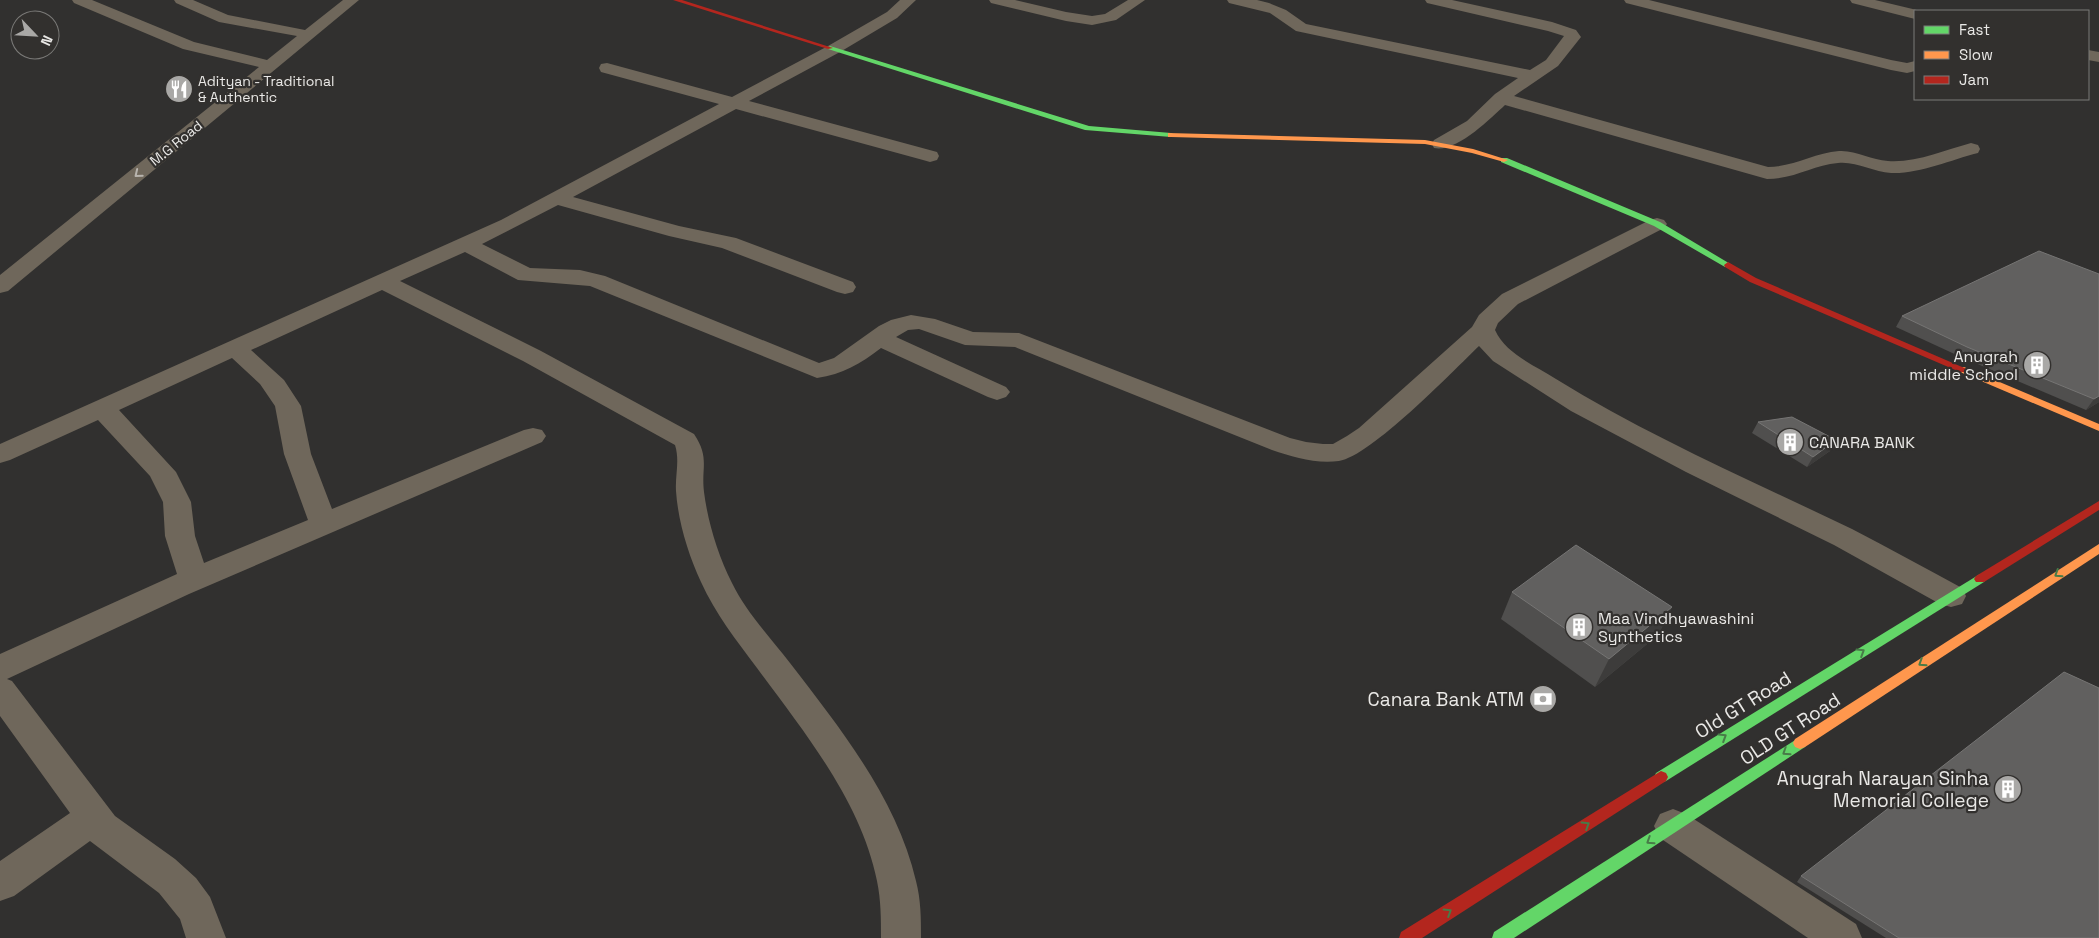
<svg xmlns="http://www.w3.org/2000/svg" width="2099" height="938" font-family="'Space Grotesk',sans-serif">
	<rect width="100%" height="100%" fill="#31302f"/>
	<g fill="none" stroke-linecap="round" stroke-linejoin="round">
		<g fill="#6f675b" fill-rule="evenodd">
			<polygon points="72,0 92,0 194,42 267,60 297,36 219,22 176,3 174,0 193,0 228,15 305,30 343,0 359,0 8,291 0,293 0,275 259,67 183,49 74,3"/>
			<path d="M900,0h16l-19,18 -57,34 -91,49 188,51 2,4 -2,4 -7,2 -7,-2 -187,-51 -163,88 106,29 57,12 117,44 3,5 -3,5 -8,2 -8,-2 -115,-44 -53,-12 -111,-31 -76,39 48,24 50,2 25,6 214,87 15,-5 45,-32 12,-6 20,-5 24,4 38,13 46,1 271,105 16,4 17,2h10l14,-8 12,-8 113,-101 7,-12 23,-21 148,-74 7,-2 7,2 3,4 -3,4 -146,76 -20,19 -3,7c11,24 39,35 61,49 94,58 196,102 296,150 37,19 73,39 110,59l4,8 -4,8 -11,3 -11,-3 -106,-59 -148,-73 -115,-61 -78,-50 -14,-15c-27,26 -108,110 -140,115 -24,3 -46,-4 -67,-11l-257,-103 -50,-2 -46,-16 -11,1 -12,7 110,50 4,5 -4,5 -9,3 -9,-3 -107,-49c-21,16 -38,26 -64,30l-227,-92 -72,-6 -53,-28 -65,29 141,70 153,83c16,24 7,33 10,58 4,31 14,63 28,91 14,29 38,54 58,80 50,65 107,136 126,218 5,19 5,38 5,57h-40c0,-19 0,-38 -4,-57 -16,-80 -73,-149 -120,-213 -21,-28 -42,-55 -56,-86 -13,-28 -23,-61 -25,-91 -1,-16 4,-30 -1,-46l-152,-84 -141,-71 -131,60 33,30 17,26 10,48 21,55 192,-79 9,-2 9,2 4,6 -4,6 -353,152 -182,85 5,2 103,135 60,43 21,19 14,19 16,41h-40l-6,-19 -21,-26 -69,-52 -76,55 -14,5v-40l70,-48 -70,-97v-62l177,-80 -12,-38 -2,-34 -13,-26 -52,-56 -88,40 -10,3v-19l501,-224 218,-116 -118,-32 -2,-4 2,-4 6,-1 125,34 96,-51 59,-34zM232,358l28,26 15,22 9,48 24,66 -104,43 -9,-27 -4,-34 -15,-30 -57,-62z"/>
			<polygon points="989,0 1015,0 1066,12 1092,16 1105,14 1128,0 1145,0 1116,20 1092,25 1066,21 991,3"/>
			<path d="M1227,0h30l12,3 17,7 20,14 224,46 16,-10 18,-24 -16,-5 -121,-28 -2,-3h27l100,22 24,8 5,7 -23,29 -44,30 254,71c25,0 46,-14 71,-16 17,-1 32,9 49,10 28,2 57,-11 83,-18l7,2 2,4 -2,4c-28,7 -58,21 -87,20 -18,-1 -35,-12 -53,-10 -25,2 -43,16 -71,16l-262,-74c-15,14 -49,48 -71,43l-2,-4 2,-4 33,-19 28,-27 23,-16 -222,-47 -26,-18 -41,-10z"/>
			<polygon points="1624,0 1649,0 1891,60 1907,63 1915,61 1915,71 1907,73 1891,70 1626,3"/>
			<polygon points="1850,0 1875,0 1921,11 1915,11 1915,19 1852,3"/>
			<polygon points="2088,50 2099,52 2099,62 2088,60"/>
			<polygon points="1673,809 1686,814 1856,924 1862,938 1808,938 1660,838 1654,826 1660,814"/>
		</g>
		<g fill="#63d668" fill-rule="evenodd">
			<polygon points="830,46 1089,126 1171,133 1175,135 1171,137 1085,130 828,49 827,48"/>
			<polygon points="1501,158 1507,158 1660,222 1732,265 1731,267 1725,267 1654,226 1501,162"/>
			<polygon points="1980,574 1984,576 1986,579 1984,582 1666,781 1661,783 1656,781 1654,777 1656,773"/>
			<polygon points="1800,737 1805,739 1807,743 1805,747 1514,938 1492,938 1494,932"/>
		</g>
		<g fill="#ff974d" fill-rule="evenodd">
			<polygon points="1168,133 1425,140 1473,149 1508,160 1504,162 1472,153 1425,144 1171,137 1168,137"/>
			<polygon points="1964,367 2099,424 2099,431 1960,372 1959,370 1960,368"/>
			<polygon points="2099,544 2099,554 1805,747 1800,749 1795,747 1793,743 1795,739"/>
		</g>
		<g fill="#b3261e" fill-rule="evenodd">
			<polygon points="673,0 682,0 833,48 828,49"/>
			<polygon points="1728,262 1756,278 1969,370 1968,372 1960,372 1750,282 1725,267 1724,265"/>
			<polygon points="2099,501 2099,510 1984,582 1976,582 1974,579 1976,576"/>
			<polygon points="1661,771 1666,773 1668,777 1666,781 1422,938 1399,938 1401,932"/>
		</g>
	</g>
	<g fill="#504f4e">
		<polygon points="2099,274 2099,402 2086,410 1961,357 1896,327 1902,316"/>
		<polygon points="1758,422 1830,451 1807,467 1752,433"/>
		<polygon points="1512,592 1672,607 1658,635 1595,687 1501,619"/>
		<polygon points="1801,876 2099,938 1886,938 1797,882"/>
	</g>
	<g fill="#3d3c3b">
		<polygon points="2099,396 2099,402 2086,410 2094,399"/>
		<polygon points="1836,440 1830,451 1807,467 1813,457"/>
		<polygon points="1672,607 1658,635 1595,687 1609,659"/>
	</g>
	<g fill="#61605f" stroke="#767574">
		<polygon points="2039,251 2099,274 2099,396 2094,399 1967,347 1902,316"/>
		<polygon points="1792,417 1836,440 1813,457 1758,422"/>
		<polygon points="1576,545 1672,607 1609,659 1512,592"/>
		<polygon points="2064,672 2099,688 2099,938 1899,938 1801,876"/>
	</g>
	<defs><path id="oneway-chevron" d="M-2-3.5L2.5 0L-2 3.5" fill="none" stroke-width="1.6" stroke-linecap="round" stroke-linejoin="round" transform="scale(1.25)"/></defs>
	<use stroke="#b8b4ae" href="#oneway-chevron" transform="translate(138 174) rotate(141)"/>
	<g stroke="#487b48">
		<use href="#oneway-chevron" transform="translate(2058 574) rotate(147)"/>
		<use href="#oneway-chevron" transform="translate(1861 652) rotate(-32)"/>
		<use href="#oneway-chevron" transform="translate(1922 663) rotate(147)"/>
		<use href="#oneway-chevron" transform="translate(1723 737) rotate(-32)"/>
		<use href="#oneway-chevron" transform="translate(1786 752) rotate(147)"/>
		<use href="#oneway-chevron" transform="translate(1586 825) rotate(-32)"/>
		<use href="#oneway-chevron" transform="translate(1650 841) rotate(147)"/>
		<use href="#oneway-chevron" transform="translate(1448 912) rotate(-32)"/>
	</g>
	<defs>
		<g id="restaurant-disc" transform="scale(1.4375)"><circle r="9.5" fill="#a9a8a6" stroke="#32302e"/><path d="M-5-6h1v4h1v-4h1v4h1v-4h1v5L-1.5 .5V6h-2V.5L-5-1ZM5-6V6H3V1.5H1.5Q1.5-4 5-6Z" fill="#fff"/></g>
		<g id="building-disc" transform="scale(1.4375)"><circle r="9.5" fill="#a9a8a6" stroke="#32302e"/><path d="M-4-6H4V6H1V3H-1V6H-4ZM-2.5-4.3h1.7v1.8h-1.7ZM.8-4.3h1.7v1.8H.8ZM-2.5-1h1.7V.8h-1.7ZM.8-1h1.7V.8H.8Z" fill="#fff"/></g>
		<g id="bank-disc" transform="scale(1.4375)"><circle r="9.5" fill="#a9a8a6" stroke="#32302e"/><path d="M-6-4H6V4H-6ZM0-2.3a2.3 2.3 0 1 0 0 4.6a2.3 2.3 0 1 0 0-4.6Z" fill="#fff"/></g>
	</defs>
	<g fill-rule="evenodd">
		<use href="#restaurant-disc" x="179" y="89"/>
		<use href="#building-disc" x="2037" y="365"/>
		<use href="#building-disc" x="1790" y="442"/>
		<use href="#building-disc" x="1579" y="627"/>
		<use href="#bank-disc" x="1543" y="699"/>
		<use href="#building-disc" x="2008" y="789"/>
	</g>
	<g text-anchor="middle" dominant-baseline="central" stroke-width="4.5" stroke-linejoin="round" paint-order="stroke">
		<g font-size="14" fill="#e9e8e6" stroke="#32302e" text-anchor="start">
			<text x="198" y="81">Adityan - Traditional<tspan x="198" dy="16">&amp; Authentic</tspan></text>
		</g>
		<g font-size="14" fill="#e9e8e6" stroke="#32302e">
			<text transform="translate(176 143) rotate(-39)">M.G Road</text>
		</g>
		<g font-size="16" fill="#e9e8e6" stroke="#32302e" text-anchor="start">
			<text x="2018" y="356" text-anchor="end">Anugrah<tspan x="2018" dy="18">middle School</tspan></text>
			<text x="1809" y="442">CANARA BANK</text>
			<text x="1598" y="618">Maa Vindhyawashini<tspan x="1598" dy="18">Synthetics</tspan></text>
		</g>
		<g font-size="19" fill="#e9e8e6" stroke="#32302e" text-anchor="end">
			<text x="1524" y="699">Canara Bank ATM</text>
			<text x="1989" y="778">Anugrah Narayan Sinha<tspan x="1989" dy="22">Memorial College</tspan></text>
		</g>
		<g font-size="19" fill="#e9e8e6" stroke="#32302e">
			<text transform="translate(1743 705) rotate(-32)">Old GT Road</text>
			<text transform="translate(1790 729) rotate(-33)">OLD GT Road</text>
		</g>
	</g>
	<rect x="1914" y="10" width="175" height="90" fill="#32302e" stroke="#7b7a78"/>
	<rect x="1924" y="26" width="25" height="8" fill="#63d668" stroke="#7b7a78"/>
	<text x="1959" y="35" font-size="15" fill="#e9e8e6">Fast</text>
	<rect x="1924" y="51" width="25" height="8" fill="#ff974d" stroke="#7b7a78"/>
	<text x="1959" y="60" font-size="15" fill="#e9e8e6">Slow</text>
	<rect x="1924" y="76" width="25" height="8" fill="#b3261e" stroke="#7b7a78"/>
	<text x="1959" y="85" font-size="15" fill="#e9e8e6">Jam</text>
	<g transform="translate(35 35) rotate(115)"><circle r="24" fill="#32302e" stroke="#7b7a78"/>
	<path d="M0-4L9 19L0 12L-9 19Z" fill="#a9a8a6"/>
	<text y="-8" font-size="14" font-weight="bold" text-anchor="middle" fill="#e9e8e6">N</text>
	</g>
</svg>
